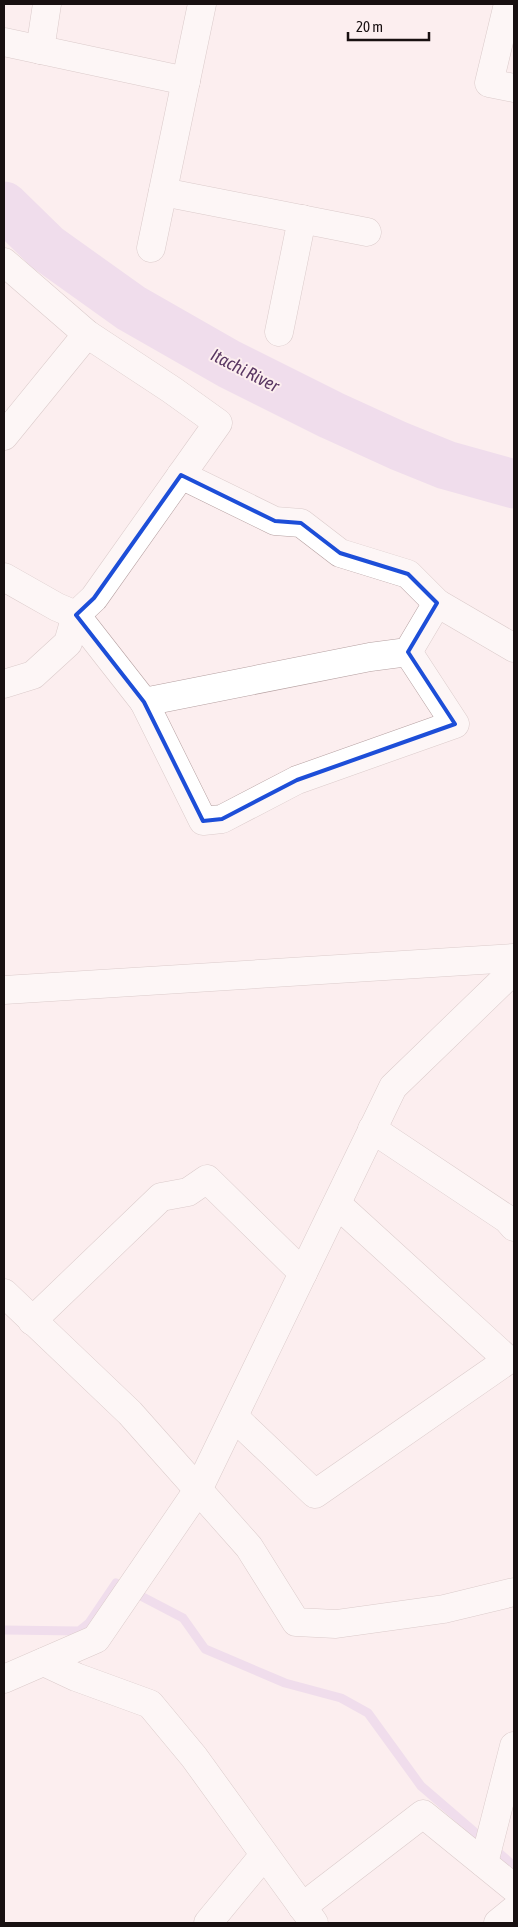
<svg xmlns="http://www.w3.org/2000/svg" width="518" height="1927" font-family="'Asap Condensed',sans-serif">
	<rect width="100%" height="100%" fill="#fceeef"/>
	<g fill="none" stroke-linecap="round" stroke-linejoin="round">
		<polyline stroke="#e2c8e8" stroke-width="9" points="4,1630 79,1631 89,1623 116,1583 183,1618 205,1649 285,1683 341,1698 368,1713 421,1786 514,1866"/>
		<polyline stroke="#e2c8e8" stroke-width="49" points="4,206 47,248 131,308 229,364 331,415 399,446 446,465 514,484"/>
		<g stroke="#b5a0a1" stroke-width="29">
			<g id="minor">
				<polyline points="508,4 489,83 514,88"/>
				<polyline points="4,42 186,81"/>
				<polyline points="40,50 47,4"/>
				<polyline points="163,192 367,232"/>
				<polyline points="151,248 202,4"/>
				<polyline points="4,262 87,334 172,390 218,423 94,598 76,615 57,607 4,577"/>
				<polyline points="279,332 302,219"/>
				<polyline points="4,436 87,334"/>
				<polyline points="437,603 514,648"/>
				<polyline points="76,615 144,702 370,657 408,652 437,603 408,574 340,553 301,523 275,521 181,475"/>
				<polyline points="4,684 33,675 68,643 76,615"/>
				<polyline points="144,702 203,821 222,819 297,780 455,724 408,652"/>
				<polyline points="4,990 514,958"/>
				<polyline points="372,1129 507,1219 514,1227"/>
				<polyline points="4,1293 130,1413 249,1547 296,1622 336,1624 444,1609 514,1592"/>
				<polyline points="32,1321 161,1197 188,1192 207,1179 303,1273"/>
				<polyline points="234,1417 315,1494 508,1360 337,1204"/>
				<polyline points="44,1662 76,1677 150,1704 194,1757 314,1923"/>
				<polyline points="4,1679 96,1639 198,1490 393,1087 514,970"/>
				<polyline points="484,1863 514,1746"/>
				<polyline points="302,1907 423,1814 514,1888"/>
				<polyline points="208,1923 264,1855"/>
				<polyline points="498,1923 514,1910"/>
			</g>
		</g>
		<use href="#minor" stroke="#fff" stroke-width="28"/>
	</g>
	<path d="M0 0H518V1927H0ZM181,475l94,46 26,2 39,30 68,21 29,29 -29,49 47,72 -158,56 -75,39 -19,2 -59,-119 -68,-87 18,-17z" fill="#fceeef" fill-opacity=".55" fill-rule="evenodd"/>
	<path fill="none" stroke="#1d4ed8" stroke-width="4" stroke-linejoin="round" d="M181,475l94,46 26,2 39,30 68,21 29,29 -29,49 47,72 -158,56 -75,39 -19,2 -59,-119 -68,-87 18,-17z"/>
	<g text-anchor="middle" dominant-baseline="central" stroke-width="4" stroke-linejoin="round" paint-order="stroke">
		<g font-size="18" font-style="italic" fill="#5a3763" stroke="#fceeef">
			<text transform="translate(245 370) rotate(27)">Itachi River</text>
		</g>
	</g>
	<rect width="518" height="1927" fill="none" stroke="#181011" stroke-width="10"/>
	<path d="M348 32v8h81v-8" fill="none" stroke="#181011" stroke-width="2.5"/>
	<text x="356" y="32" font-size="15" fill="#181011" stroke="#fceeef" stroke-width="4" paint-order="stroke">20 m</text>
</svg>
